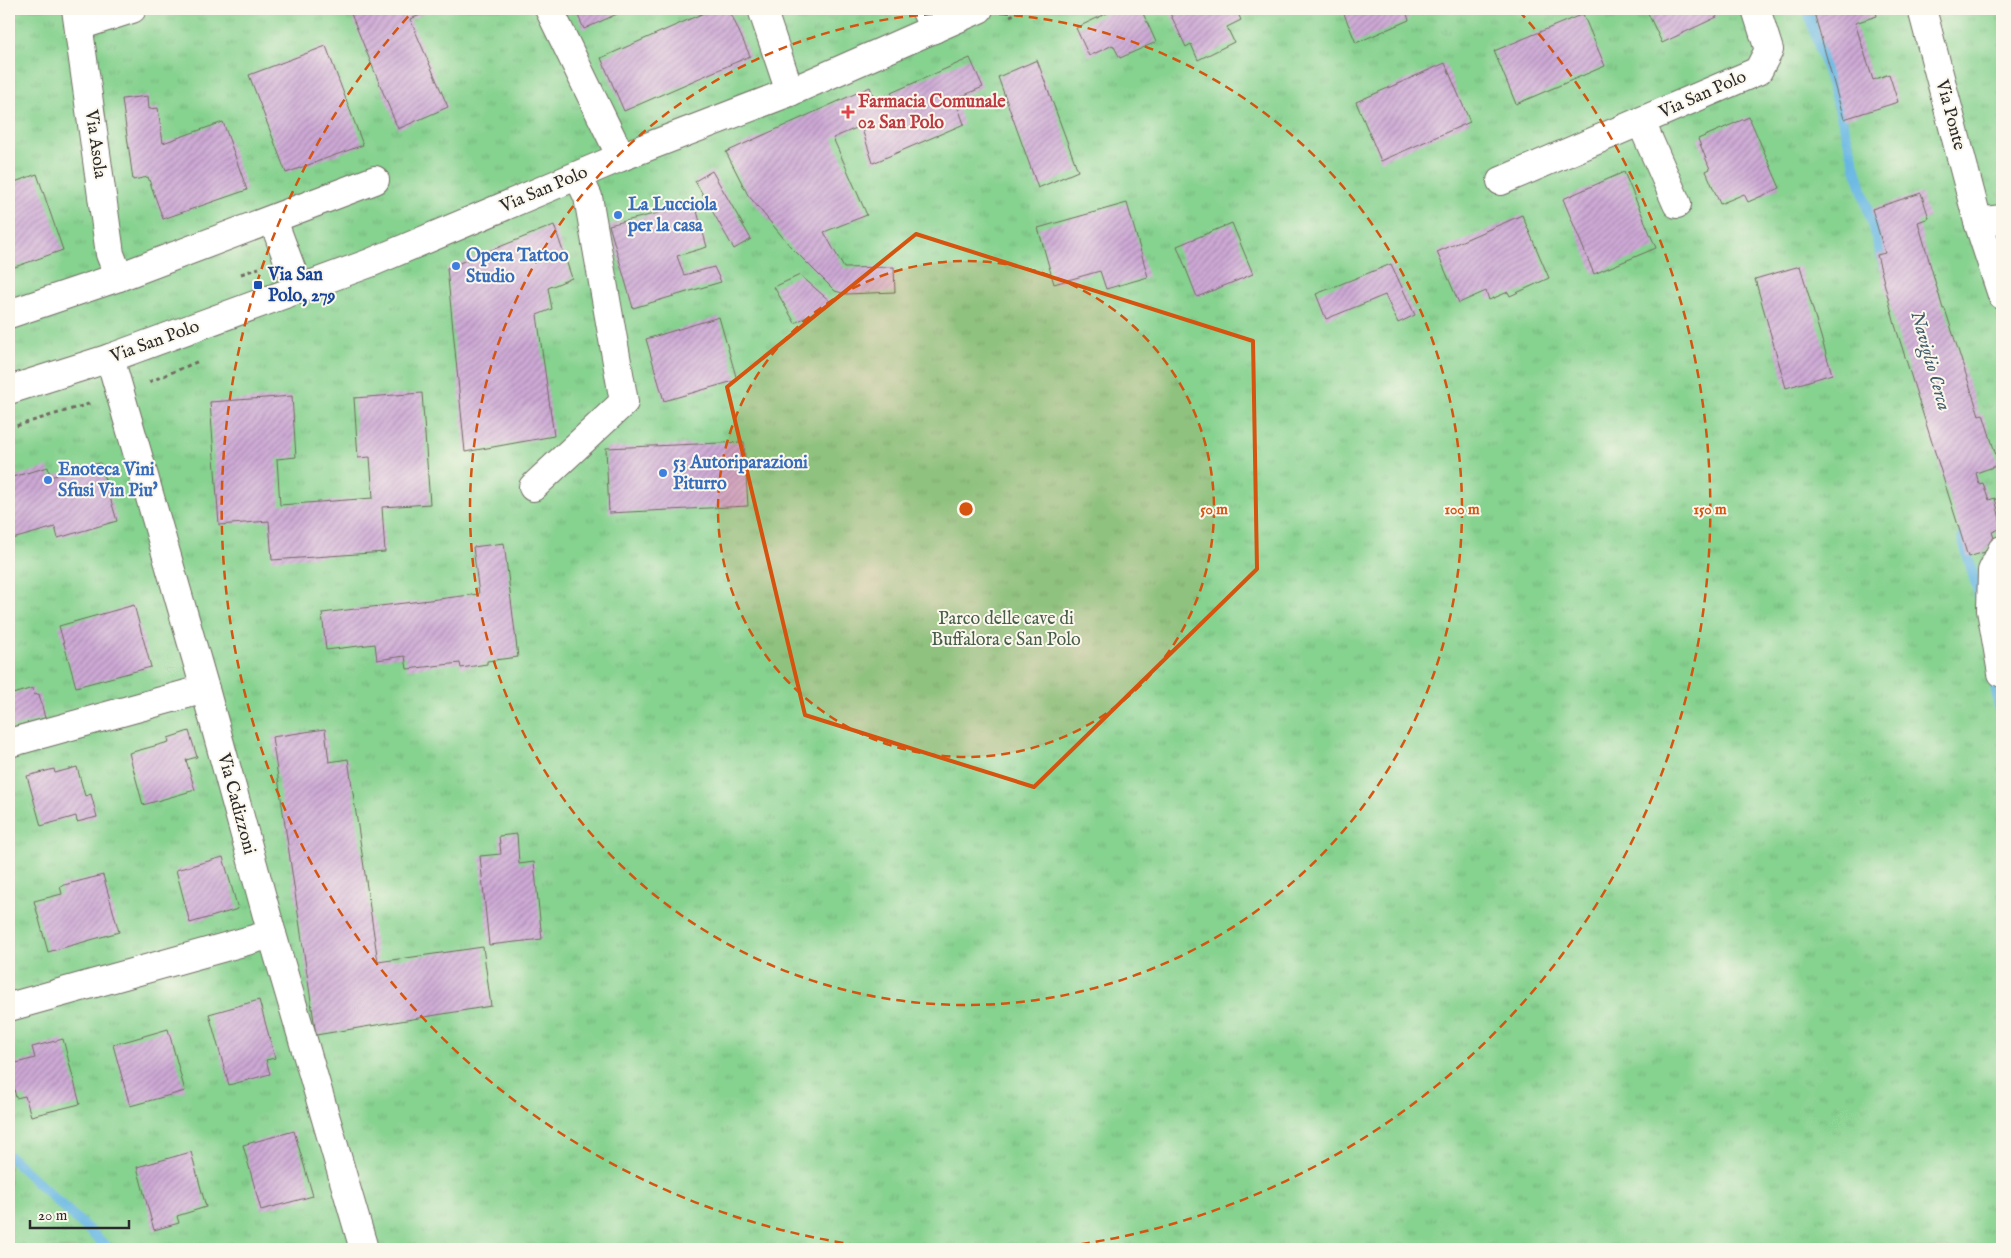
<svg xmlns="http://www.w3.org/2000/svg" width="2011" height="1258" font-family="'IM FELL English',serif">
	<defs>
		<pattern id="grass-tufts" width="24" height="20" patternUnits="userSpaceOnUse" patternTransform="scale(1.25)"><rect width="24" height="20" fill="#86d28f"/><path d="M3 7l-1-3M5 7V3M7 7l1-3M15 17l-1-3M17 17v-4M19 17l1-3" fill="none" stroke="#74b47c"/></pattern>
		<pattern id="building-hatch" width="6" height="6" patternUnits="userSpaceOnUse" patternTransform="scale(1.25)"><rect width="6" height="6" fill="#cda9d5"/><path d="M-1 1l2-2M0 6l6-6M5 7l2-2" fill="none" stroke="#a78aad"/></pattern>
	</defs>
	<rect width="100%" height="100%" fill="#fbf7ec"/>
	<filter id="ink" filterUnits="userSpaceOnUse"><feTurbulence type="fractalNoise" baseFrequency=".02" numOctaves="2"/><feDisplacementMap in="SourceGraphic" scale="10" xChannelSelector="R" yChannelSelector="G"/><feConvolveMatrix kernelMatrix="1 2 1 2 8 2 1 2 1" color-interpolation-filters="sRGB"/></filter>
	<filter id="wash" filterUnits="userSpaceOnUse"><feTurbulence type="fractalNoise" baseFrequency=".0096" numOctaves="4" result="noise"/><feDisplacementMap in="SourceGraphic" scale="20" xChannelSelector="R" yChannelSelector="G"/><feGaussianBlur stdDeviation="1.12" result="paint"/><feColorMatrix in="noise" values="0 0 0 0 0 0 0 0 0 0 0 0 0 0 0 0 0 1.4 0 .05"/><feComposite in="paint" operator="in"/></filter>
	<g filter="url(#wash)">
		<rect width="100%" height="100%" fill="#f0e2c4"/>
		<rect fill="url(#grass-tufts)" stroke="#587e5d" x="9" y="9" width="1993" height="1240"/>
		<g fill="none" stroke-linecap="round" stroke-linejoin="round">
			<g stroke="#68b7e3" stroke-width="10">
				<polyline points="1807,9 1838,105 1884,266"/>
				<polyline points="1962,537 1982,605"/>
				<polyline points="1993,671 2002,728"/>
				<polyline points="9,1156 109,1249"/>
			</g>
		</g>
		<g id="blocks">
			<g fill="url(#building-hatch)">
				<polygon points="349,9 437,9 410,19 448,107 398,129"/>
				<polygon points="575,9 628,9 584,29"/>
				<polygon points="713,9 729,9 750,56 624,111 601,58"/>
				<polygon points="1116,9 1141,9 1156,42 1120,58 1113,45 1089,56 1076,28"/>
				<polygon points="1168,9 1236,9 1241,20 1227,27 1234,42 1198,60 1191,44 1186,47"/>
				<polygon points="1342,9 1405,9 1409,20 1356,43"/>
				<polygon points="1420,9 1437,9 1423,15"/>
				<polygon points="1646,9 1713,9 1717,17 1662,43"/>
				<polygon points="1813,9 1875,9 1877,16 1855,23 1873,80 1889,74 1898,102 1844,119"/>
				<polygon points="1583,14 1605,66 1516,104 1494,51"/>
				<polygon points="326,46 363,145 286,173 249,75"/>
				<polygon points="970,58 983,87 955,99 964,124 873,163 861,126 833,138 867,215 824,232 844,268 894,267 895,292 846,294 835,291 790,246 748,195 726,152 870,87 877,105 894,98 891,93"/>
				<polygon points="1037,60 1078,171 1038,188 998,77"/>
				<polygon points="1445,63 1470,122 1381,161 1356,102"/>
				<polygon points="148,96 149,109 158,108 163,143 223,122 247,190 163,219 148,177 133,180 122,99"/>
				<polygon points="1749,117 1780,188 1748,202 1744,194 1720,204 1706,171 1710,169 1698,139"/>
				<polygon points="712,171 751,239 734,249 695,181"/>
				<polygon points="1624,172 1656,248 1594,274 1563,199"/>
				<polygon points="37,174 63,250 9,269 9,184"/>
				<polygon points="1921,193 1929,218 1918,222 1943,309 1945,309 1979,415 1983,414 1999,465 1976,473 1979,484 1983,483 1989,500 1995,498 2002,528 1992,532 1995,541 1985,552 1968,557 1895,325 1877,255 1885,253 1872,209"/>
				<polygon points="1127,203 1148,277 1106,289 1100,271 1054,284 1038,228"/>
				<polygon points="695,204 707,247 677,256 684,275 714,267 721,282 633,308 609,225"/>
				<polygon points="1522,215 1549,278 1510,296 1508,292 1489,300 1486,291 1459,303 1437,252"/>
				<polygon points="1232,223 1253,274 1197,297 1177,246"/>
				<polygon points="554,225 572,278 548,288 552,309 537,315 554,436 465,452 447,268"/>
				<polygon points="1391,264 1415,315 1398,323 1385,295 1326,319 1316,294"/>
				<polygon points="1800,266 1832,374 1786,388 1755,279"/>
				<polygon points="800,275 832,303 795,323 774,287"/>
				<polygon points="719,317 737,380 664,401 646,339"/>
				<polygon points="422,393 430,504 382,507 385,552 272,560 269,521 219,525 210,402 292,396 296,457 277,459 280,505 373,498 370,457 358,458 354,398"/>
				<polygon points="744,442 748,506 609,513 606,448"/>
				<polygon points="100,463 117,521 58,538 55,527 9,540 9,478 48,467 50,477"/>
				<polygon points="504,543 518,657 487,661 487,664 461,668 460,663 407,669 405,656 377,660 375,644 326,650 322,613 479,594 473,547"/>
				<polygon points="134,605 151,667 76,687 59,626"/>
				<polygon points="33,688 34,695 39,694 45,718 9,728 9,695"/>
				<polygon points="325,729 329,762 348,759 378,962 483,947 491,1006 316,1035 272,737"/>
				<polygon points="189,731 197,757 186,760 195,790 143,805 129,753 169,742 168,738"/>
				<polygon points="77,767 85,796 91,794 97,817 77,822 76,816 41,826 27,776 54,769 55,773"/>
				<polygon points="517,834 519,864 534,862 542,939 489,945 480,856 501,854 499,836"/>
				<polygon points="223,857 238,909 190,923 176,870"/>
				<polygon points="103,875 119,932 48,952 34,901 62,894 60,886"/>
				<polygon points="259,1000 275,1058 266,1060 270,1074 229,1085 209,1014"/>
				<polygon points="168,1029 185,1091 130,1106 113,1045"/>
				<polygon points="63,1039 80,1104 31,1116 25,1096 16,1098 9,1065 35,1058 32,1047"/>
				<polygon points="294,1131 313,1196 261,1210 243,1145"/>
				<polygon points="191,1152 206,1207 177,1216 179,1223 154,1230 137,1167"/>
			</g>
		</g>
	</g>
	<g filter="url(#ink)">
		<use href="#blocks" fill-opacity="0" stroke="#706b61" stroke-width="1"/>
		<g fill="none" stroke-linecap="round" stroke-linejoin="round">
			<g stroke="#706b61" stroke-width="30">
				<g id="minor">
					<polyline points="76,9 110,254 119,277"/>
					<polyline points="549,9 621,157"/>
					<polyline points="769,9 763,12 790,92"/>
					<polyline points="925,9 934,29"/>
					<polyline points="1922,9 1978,222 2002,295"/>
					<polyline points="79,26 132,9"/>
					<polyline points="1641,122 1677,204"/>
					<polyline points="1501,181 1758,71 1769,50 1756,9"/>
					<polyline points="273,220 299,290"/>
					<polyline points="1978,222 2002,219"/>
					<polyline points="9,314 119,277 375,180"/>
					<polyline points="110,358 205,689 272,934 364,1249"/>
					<polyline points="533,487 624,402 588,197 578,176"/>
					<polyline points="2002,550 1992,571 1991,610 2002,673"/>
					<polyline points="9,743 205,689"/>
					<polyline points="9,1007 272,934"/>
				</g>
			</g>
			<g stroke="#706b61" stroke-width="30">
				<polyline id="major" points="9,390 110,358 370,263 621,157 790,92 979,9"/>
			</g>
			<g stroke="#706b61" stroke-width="3" stroke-dasharray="4 4" stroke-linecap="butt">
				<polyline points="1010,16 1026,9"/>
				<polyline points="241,274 259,268"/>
				<polyline points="149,382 199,361"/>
				<polyline points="9,428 92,403"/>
			</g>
			<use href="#minor" stroke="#fff" stroke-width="28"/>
			<use href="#major" stroke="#fff" stroke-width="28"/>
		</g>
	</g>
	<path fill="none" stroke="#d5540f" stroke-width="4" stroke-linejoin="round" d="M916,234l337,107 4,228 -223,218 -229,-72 -78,-328z"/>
	<circle cx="966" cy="509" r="248" fill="#d5540f" fill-opacity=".12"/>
	<g fill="none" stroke="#d5540f" stroke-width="2.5" stroke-dasharray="9 6">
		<circle cx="966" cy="509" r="248"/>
		<circle cx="966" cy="509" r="496"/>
		<path d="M888 1249A744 744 0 0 1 413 11M1519 11A744 744 0 0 1 1044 1249"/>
	</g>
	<path fill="#e0444e" stroke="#fbf7ec" stroke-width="2" d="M845.5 104.5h5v5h5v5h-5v5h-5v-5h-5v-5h5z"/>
	<g fill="#3f7fe0" stroke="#fbf7ec" stroke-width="2">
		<circle cx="618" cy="215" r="5"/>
		<circle cx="456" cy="266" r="5"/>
		<circle cx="663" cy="473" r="5"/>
		<circle cx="48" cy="480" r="5"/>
	</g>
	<rect fill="#1a4fb4" stroke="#fbf7ec" stroke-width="2" x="253" y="280" width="10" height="10" rx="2.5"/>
	<g text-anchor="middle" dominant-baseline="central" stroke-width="4" stroke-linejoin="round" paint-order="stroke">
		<g font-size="18" fill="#2b2b2b" stroke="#fbf7ec">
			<text transform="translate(1703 95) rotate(-24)">Via San Polo</text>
			<text transform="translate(1950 115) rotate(75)">Via Ponte</text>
			<text transform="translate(95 144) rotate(82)">Via Asola</text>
			<text transform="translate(544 190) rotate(-23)">Via San Polo</text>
			<text transform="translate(155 342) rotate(-20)">Via San Polo</text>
			<text transform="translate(236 804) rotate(75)">Via Cadizzoni</text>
		</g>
		<g font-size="18" font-weight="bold" fill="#be3a42" stroke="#fbf7ec" text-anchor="start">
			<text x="858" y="102">Farmacia Comunale<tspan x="858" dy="21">02 San Polo</tspan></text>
		</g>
		<g font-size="18" font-weight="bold" fill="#366cbe" stroke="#fbf7ec" text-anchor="start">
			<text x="628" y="205">La Lucciola<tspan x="628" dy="21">per la casa</tspan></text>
			<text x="466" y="256">Opera Tattoo<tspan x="466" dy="21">Studio</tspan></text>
			<text x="673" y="463">53 Autoriparazioni<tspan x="673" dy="21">Piturro</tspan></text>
			<text x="58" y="470">Enoteca Vini<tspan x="58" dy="21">Sfusi Vin Piu'</tspan></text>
		</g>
		<g font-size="18" font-weight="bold" fill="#164399" stroke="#fbf7ec" text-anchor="start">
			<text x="268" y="275">Via San<tspan x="268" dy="21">Polo, 279</tspan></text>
		</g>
		<g font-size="18" fill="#465d49" stroke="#fbf7ec">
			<text x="1006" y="619">Parco delle cave di<tspan x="1006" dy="21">Buffalora e San Polo</tspan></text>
		</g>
		<g font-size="19" font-style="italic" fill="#405c6b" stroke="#fbf7ec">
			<text transform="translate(1930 361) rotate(74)">Naviglio Cerca</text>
		</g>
	</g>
	<circle cx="966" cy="509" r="8" fill="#d5540f" stroke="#fbf7ec" stroke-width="2.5"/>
	<g font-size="15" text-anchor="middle" font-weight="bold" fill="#d5540f" stroke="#fbf7ec" stroke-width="4" stroke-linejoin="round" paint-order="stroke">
		<text x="1214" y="514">50 m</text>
		<text x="1462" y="514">100 m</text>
		<text x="1710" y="514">150 m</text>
	</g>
	<rect width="2011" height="1258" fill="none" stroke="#fbf7ec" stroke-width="30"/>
	<path d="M30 1220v8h99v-8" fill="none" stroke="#2b2b2b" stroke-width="2.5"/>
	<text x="38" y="1220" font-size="15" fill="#2b2b2b" stroke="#fbf7ec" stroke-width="4" paint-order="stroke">20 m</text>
</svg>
